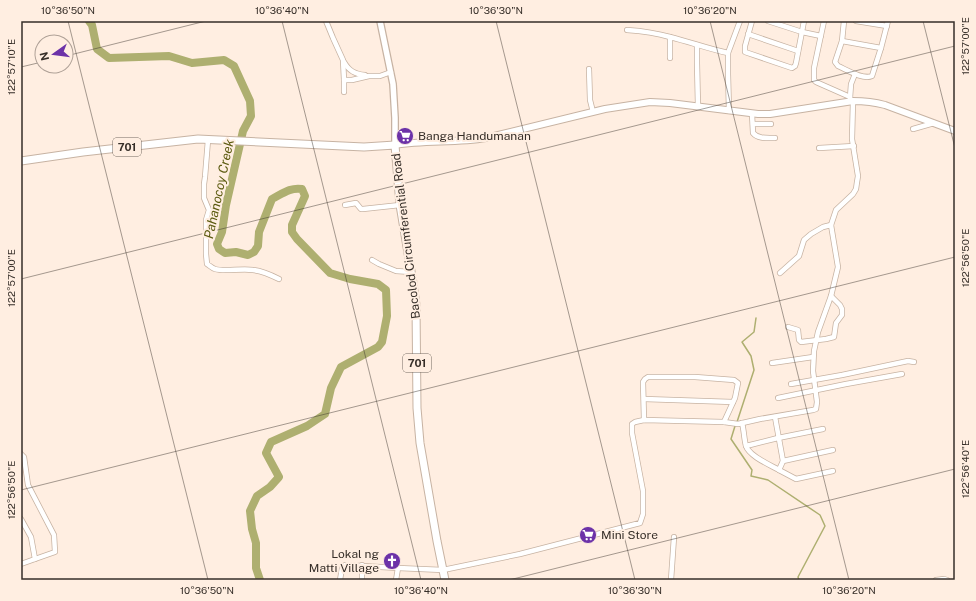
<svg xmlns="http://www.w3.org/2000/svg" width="976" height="601" font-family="'Public Sans',sans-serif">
	<rect width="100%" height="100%" fill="#ffeee1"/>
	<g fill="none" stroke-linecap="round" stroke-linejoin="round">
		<g stroke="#aeaf70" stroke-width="1.5">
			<polyline points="737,422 754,370 751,356 742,342 754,332 756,318"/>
			<polyline points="735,426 731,439 752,470 751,476 768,480 820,515 825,526 798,577 799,580"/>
		</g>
		<path stroke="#aeaf70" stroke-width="8" d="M89,21l3,4 5,24 12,9 60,-2 23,7 32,-3 10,6 16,35 1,15 -8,15 -17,74 -4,27 -5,12 2,5 6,4 11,-1 12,3 6,-3 4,-6 1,-14 13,-33c10,-5 18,-12 30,-10l3,7 -13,29v7l5,7 33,34 20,6 28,5 8,6 1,26 -5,26 -4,5 -37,20 -10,21 -6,26 -18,12 -36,16 -5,11 13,24 -9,10 -13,9 -7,15 2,18 4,14v25l4,12"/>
		<g stroke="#c7b3a3" stroke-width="6">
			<g id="minor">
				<polyline points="326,21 333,38 343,60 344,80 352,80 369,76 380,76 391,72"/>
				<polyline points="752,21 745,46 745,52 792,68 795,66 796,63 804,21"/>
				<polyline points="768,21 802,32 821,36"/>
				<polyline points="824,21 814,68 814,80 816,82 850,97"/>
				<polyline points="856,21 887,26"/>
				<path d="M627,30c14,1 29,3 43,7 20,5 39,12 58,16"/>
				<polyline points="748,34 798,51"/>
				<path d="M842,41l39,7 -9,28c-9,4 -25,-6 -34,-10l-3,-4z"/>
				<polyline points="842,41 844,21"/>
				<polyline points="697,45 697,63 698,107"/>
				<polyline points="881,48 888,21"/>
				<polyline points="670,58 670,37"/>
				<path d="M344,62c5,9 11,12 21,13"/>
				<polyline points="589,69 590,100 593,112"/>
				<polyline points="344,80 344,92"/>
				<polyline points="850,98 851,84 855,74"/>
				<polyline points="729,111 728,74 728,53 740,21"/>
				<path d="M752,114l1,19c5,6 14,5 22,5"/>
				<polyline points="753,124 771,124"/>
				<polyline points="913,129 934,123"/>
				<path d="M208,140l-3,37 -1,7v14l5,12 -3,10v34l1,10c2,1 5,4 8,5 10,3 27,-1 38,1 9,1 18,5 26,9"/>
				<polyline points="819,148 854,146"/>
				<polyline points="345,205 356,203 361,209 363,209 400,205"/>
				<polyline points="372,260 379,264 396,271 411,272"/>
				<polyline points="780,273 799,256 804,240 811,234 823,227 831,225"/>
				<polyline points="788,327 798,330 799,340 801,342 826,339 834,337 836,323 842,315 842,309 840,305 831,296"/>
				<polyline points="772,363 813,357"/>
				<polyline points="791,384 842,375 908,361 914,362"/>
				<polyline points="778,398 846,384 902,374"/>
				<polyline points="644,399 733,402"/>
				<polyline points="644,420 643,382 645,379 648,377 695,377 734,380 738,383 735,398 724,422"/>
				<path d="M742,423c2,7 2,16 4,23 3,10 24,19 33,24l4,-9 -8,-44"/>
				<polyline points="746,446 778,438 823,429"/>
				<polyline points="21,454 24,457 28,485 54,535 55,552 35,559"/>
				<polyline points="783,461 833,450"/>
				<polyline points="779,470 796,479 833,471"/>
				<polyline points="21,519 31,537 35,559 21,564"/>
				<polyline points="340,580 342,568 345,565 398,568 443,570 520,554 640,523 643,514 643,491 632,433 632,424 635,422 644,420 724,422 738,424 760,419 813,410 816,409 817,402 813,371 814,351 818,332 831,296 838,267 831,225 836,210 853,194 856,189 857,182 858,176 852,139 853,101"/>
				<polyline points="362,580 362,565"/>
				<polyline points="396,580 398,568"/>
				<polyline points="671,580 674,537"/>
				<polyline points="936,580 944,579 947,580"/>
			</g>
		</g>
		<g stroke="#c7b3a3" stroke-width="8">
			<polyline id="tertiary" points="380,21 393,84 395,118 395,145"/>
		</g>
		<g stroke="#c7b3a3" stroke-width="8">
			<path id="secondary" d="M395,145c30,-5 61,-2 91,-7l119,-29 45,-7 20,1 88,11h12l83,-13c11,0 21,1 32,4l70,26"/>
		</g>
		<g stroke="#c7b3a3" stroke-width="9">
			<polyline id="primary" points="21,161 83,152 198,139 364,147 395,145 400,205 413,283 416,305 417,408 420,443 437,541 445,580"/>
		</g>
		<use href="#minor" stroke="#fff" stroke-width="4.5"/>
		<use href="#tertiary" stroke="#fff" stroke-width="5.5"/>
		<use href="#secondary" stroke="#fff" stroke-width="6"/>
		<use href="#primary" stroke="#fff" stroke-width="7"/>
	</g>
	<path fill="none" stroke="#362e28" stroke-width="1" stroke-opacity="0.45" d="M68,21l140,559M282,21l139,559M496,21l139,559M710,21l139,559M923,21l32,127M66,56l140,-35M21,67l21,-5M21,279l934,-233M21,490l934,-233M509,580l446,-111"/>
	<defs>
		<g id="supermarket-disc" transform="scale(0.9)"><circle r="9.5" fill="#6c32a8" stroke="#ffeee1"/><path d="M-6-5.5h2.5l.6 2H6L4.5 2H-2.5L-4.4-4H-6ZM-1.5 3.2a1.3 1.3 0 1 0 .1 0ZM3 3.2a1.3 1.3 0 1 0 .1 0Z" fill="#fff"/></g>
		<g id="church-disc" transform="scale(0.9)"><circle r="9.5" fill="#6c32a8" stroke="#ffeee1"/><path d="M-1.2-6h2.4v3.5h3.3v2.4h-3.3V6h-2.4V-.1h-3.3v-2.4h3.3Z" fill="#fff"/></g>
	</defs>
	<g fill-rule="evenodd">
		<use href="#supermarket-disc" x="405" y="136"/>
		<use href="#supermarket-disc" x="588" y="535"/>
		<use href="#church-disc" x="392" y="561"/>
	</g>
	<g text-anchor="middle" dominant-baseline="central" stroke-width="4" stroke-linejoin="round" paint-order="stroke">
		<g fill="#ffeee1" stroke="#726860" stroke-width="1">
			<rect x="113" y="138" width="28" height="18" rx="3"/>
			<rect x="403" y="354" width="28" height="18" rx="3"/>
		</g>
		<g font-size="11" font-weight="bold" fill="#362e28">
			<text x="127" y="147">701</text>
			<text x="417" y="363">701</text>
		</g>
		<g font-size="12" fill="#362e28" stroke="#ffeee1" text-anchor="start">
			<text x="418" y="136">Banga Handumanan</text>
			<text x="601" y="535">Mini Store</text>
			<text x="379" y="554" text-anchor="end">Lokal ng<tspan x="379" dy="14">Matti Village</tspan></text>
		</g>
		<g font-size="12" fill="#362e28" stroke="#ffeee1">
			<text transform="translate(406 236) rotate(-97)">Bacolod Circumferential Road</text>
		</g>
		<g font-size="13" font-style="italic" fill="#5b5a0f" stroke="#ffeee1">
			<text transform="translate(219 189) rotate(-78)">Pahanocoy Creek</text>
		</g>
	</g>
	<rect width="976" height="601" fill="none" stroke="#ffeee1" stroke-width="44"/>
	<g transform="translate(54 54) rotate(256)"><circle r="19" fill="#ffeee1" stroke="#afa197"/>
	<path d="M0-3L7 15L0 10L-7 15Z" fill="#6c32a8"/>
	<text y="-6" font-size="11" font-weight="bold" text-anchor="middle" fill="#362e28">N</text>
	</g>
	<rect x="22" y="22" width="932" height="557" fill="none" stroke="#362e28" stroke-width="1.5"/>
	<g font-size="10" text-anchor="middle" fill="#362e28">
		<text x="68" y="14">10°36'50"N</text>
		<text x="282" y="14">10°36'40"N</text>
		<text x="496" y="14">10°36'30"N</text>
		<text x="710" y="14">10°36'20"N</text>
		<text transform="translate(965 46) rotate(-90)" y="4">122°57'00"E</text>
		<text transform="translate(11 67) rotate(-90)" y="4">122°57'10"E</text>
		<text transform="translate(965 258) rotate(-90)" y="4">122°56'50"E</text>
		<text transform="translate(11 278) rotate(-90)" y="4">122°57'00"E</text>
		<text transform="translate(965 469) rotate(-90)" y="4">122°56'40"E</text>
		<text transform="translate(11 490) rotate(-90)" y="4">122°56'50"E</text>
		<text x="207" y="594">10°36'50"N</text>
		<text x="421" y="594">10°36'40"N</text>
		<text x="635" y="594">10°36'30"N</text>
		<text x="849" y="594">10°36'20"N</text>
	</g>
</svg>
